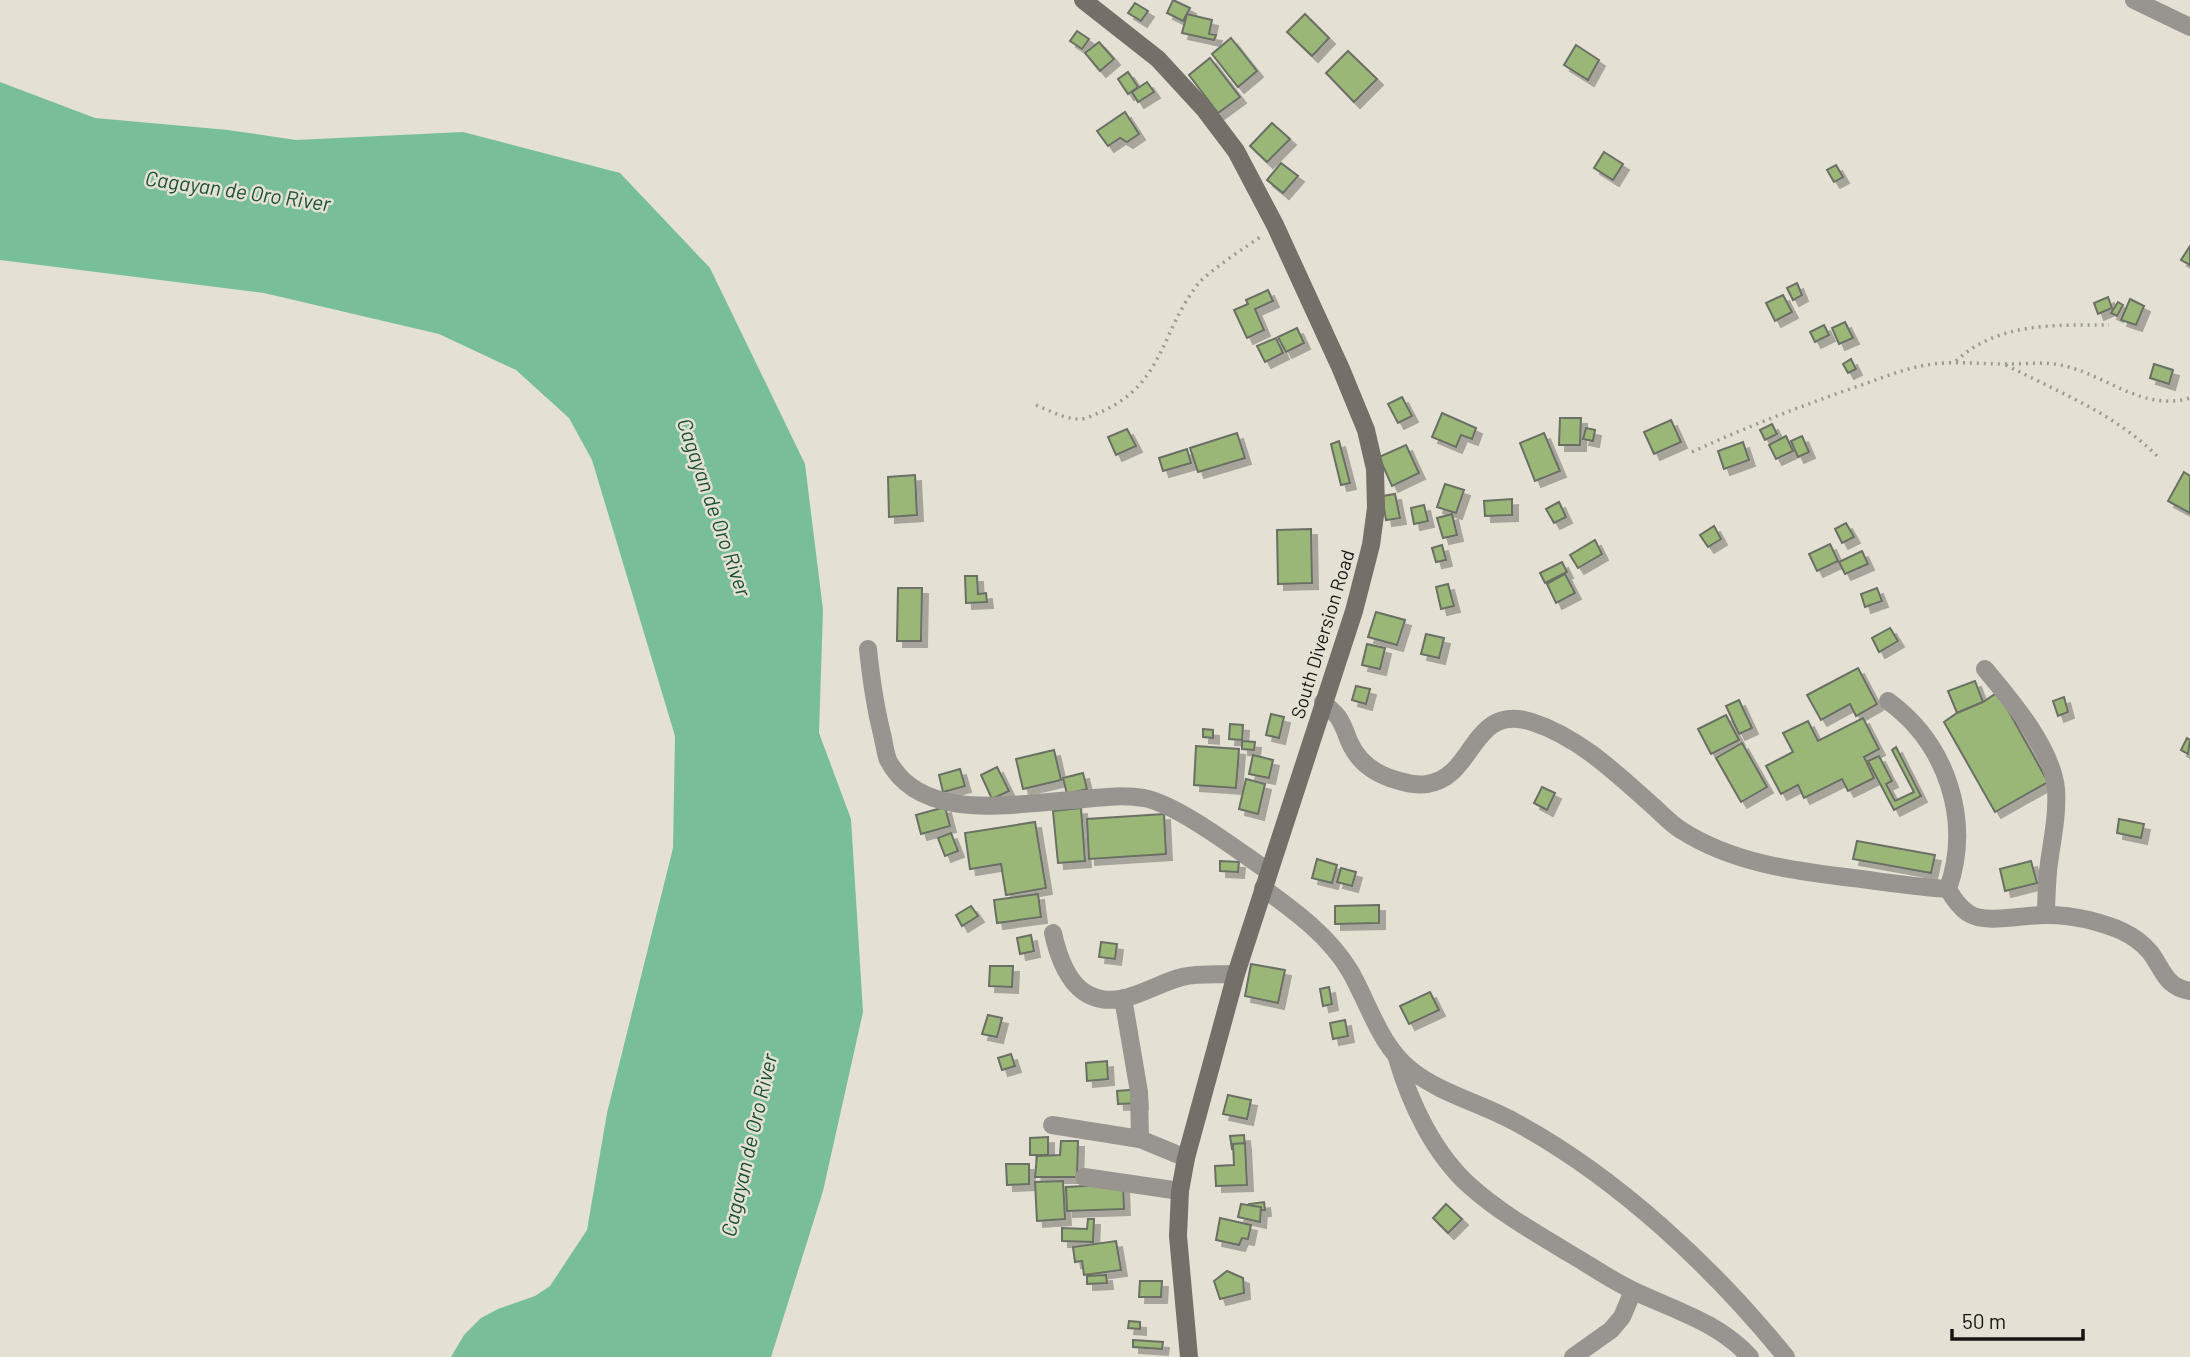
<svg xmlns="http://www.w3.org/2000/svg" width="2190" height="1357" font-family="Barlow,sans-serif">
	<defs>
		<filter id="shadow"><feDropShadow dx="6" dy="6" stdDeviation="0" flood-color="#0004"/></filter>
	</defs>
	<rect width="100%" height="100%" fill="#e4e1d4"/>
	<polygon fill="#78be98" points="0,82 95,118 228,130 296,140 463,132 620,173 710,268 805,464 823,610 819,733 851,819 863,1012 823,1191 771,1357 451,1357 464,1335 481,1318 498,1309 535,1296 550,1286 587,1230 607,1113 673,848 675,736 592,460 569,418 516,370 439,334 264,293 0,260"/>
	<g fill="#9bb778" stroke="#6a6f64" stroke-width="2" filter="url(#shadow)">
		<polygon points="1173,0 1190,8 1183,21 1167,13"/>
		<polygon points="1135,3 1148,11 1141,21 1128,13"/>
		<polygon points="1187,14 1212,20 1209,34 1216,35 1214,40 1182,33"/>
		<polygon points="1305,14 1329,38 1312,56 1287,32"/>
		<polygon points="1077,31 1089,39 1082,49 1070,41"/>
		<polygon points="1231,38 1257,71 1238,87 1212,54"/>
		<polygon points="1099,42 1114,59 1100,71 1085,53"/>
		<polygon points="1576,45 1599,60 1588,80 1564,65"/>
		<polygon points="1348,51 1377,79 1354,102 1326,73"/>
		<polygon points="1210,58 1240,97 1218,113 1189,75"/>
		<polygon points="1128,72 1138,87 1128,94 1118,79"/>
		<polygon points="1147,82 1154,92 1138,102 1132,92"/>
		<polygon points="1125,112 1139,134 1127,142 1120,138 1108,146 1097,131"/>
		<polygon points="1272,123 1290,139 1267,162 1250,146"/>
		<polygon points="1604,152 1623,164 1613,180 1594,168"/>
		<polygon points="1281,163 1298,176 1283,193 1267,180"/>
		<polygon points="1836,165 1843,177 1834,182 1827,170"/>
		<polygon points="2190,246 2190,265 2181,260"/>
		<polygon points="1797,283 1802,295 1793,300 1787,288"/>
		<polygon points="1268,290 1273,301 1255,309 1264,330 1247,338 1234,310 1248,304 1246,300"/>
		<polygon points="1783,295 1792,312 1775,321 1766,303"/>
		<polygon points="2108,297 2112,308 2098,314 2094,303"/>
		<polygon points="2130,299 2144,306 2136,325 2121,320"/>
		<polygon points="2118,302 2123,305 2117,316 2111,313"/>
		<polygon points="1845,322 1853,338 1839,344 1832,328"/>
		<polygon points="1824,325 1829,335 1815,342 1810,332"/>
		<polygon points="1297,328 1304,343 1286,352 1278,337"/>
		<polygon points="1276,338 1283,353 1265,362 1257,346"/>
		<polygon points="1851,359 1856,369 1848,373 1843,364"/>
		<polygon points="2154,364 2173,370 2169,384 2150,378"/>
		<polygon points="1402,397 1412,416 1398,423 1388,404"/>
		<polygon points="1442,413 1476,428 1472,439 1461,435 1456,447 1432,437"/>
		<polygon points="1560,418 1581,418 1580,445 1559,445"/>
		<polygon points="1671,420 1681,442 1654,454 1644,432"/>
		<polygon points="1772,424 1777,434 1765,440 1760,430"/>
		<polygon points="1586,428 1595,430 1593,441 1583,439"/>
		<polygon points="1127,429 1136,446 1116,455 1108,437"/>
		<polygon points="1237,433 1245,458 1198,472 1190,448"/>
		<polygon points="1544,433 1560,471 1535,481 1520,443"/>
		<polygon points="1786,436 1793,451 1776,459 1769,445"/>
		<polygon points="1802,436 1809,452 1798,457 1791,441"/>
		<polygon points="1339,441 1350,483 1341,485 1331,444"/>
		<polygon points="1743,442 1749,460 1724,469 1718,451"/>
		<polygon points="1406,445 1419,473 1392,486 1379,457"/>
		<polygon points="1187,449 1191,463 1163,471 1159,458"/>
		<polygon points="2184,472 2190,476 2190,513 2168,501"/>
		<polygon points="915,475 917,515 889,517 888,477"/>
		<polygon points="1445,484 1464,490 1456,513 1437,507"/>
		<polygon points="1395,494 1400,518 1386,520 1382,496"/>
		<polygon points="1512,499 1512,515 1485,516 1484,501"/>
		<polygon points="1559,502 1566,517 1554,523 1546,509"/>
		<polygon points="1424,505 1428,521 1414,524 1411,508"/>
		<polygon points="1452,514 1457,535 1443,538 1437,518"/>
		<polygon points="1846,523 1854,537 1842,543 1835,529"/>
		<polygon points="1714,526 1721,539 1708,547 1700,535"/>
		<polygon points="1311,529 1312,583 1278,584 1277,530"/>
		<polygon points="1595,540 1602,554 1578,568 1570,555"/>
		<polygon points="1830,544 1838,561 1817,571 1809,554"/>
		<polygon points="1442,545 1446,560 1436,562 1432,548"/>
		<polygon points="1862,551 1868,564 1845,574 1839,562"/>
		<polygon points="1562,562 1567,572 1545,583 1540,573"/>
		<polygon points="1565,574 1575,593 1556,603 1547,584"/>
		<polygon points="965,576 977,576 978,594 986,593 987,602 966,603"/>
		<polygon points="1448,584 1454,606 1441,609 1436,587"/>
		<polygon points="898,588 922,588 921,641 897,641"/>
		<polygon points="1877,588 1882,601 1865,607 1861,594"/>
		<polygon points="1376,612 1405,620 1397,645 1368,637"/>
		<polygon points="1890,628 1898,641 1879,652 1872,638"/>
		<polygon points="1426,634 1444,638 1439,658 1421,654"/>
		<polygon points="1367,644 1385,648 1380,669 1362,665"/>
		<polygon points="1858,668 1877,704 1856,716 1850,704 1821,720 1807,695"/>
		<polygon points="1975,681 1983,702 1957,713 1948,691"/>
		<polygon points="1356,686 1370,689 1366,704 1352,700"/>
		<polygon points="1998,692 2048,782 1995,812 1944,722 1957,713 1983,702"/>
		<polygon points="2064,697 2068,712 2058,716 2053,701"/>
		<polygon points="1739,700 1752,728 1739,734 1726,706"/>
		<polygon points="1271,714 1284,717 1279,738 1266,735"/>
		<polygon points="1726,715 1739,740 1711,754 1698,729"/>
		<polygon points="1863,718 1879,749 1864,757 1874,778 1848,791 1842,779 1804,798 1798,785 1781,794 1766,766 1793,752 1783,733 1808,721 1818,741"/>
		<polygon points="1230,724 1243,725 1242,740 1229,739"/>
		<polygon points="1203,729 1213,730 1213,738 1203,737"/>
		<polygon points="2187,738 2190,740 2188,754 2181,750"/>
		<polygon points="1242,741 1255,742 1254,750 1242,749"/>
		<polygon points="1742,743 1767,787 1741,802 1716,758"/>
		<polygon points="1196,746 1239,749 1236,788 1194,785"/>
		<polygon points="1896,747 1921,796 1894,810 1868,761 1879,756 1892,781 1886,784 1895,801 1914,792 1892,750"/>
		<polygon points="1054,750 1061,780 1023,789 1016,759"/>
		<polygon points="1253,755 1273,760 1269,778 1249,774"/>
		<polygon points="997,767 1009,791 992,799 981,775"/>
		<polygon points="960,769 965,786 943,792 939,775"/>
		<polygon points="1083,773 1087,789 1067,794 1063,778"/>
		<polygon points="1246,779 1265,784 1258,814 1239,809"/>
		<polygon points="1542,787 1555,793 1547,810 1534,803"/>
		<polygon points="945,807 950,826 921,834 916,815"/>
		<polygon points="1081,808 1085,861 1058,863 1053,811"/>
		<polygon points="1164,814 1166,854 1089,859 1087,819"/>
		<polygon points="2119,819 2144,824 2141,838 2117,833"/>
		<polygon points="1035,822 1046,888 1006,895 1001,864 970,869 965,833"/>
		<polygon points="951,833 958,851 945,856 938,838"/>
		<polygon points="1857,841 1935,855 1931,873 1853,859"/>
		<polygon points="1317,859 1337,865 1332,883 1312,878"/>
		<polygon points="1220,861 1239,862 1238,872 1220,871"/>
		<polygon points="2031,861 2037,883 2005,891 2000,869"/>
		<polygon points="1341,868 1356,872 1352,886 1337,882"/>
		<polygon points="1038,894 1041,917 997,923 994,900"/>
		<polygon points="1379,905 1379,923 1335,924 1335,906"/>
		<polygon points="971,906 978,916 962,926 956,915"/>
		<polygon points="1031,935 1034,951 1020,954 1017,938"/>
		<polygon points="1101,942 1117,944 1115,959 1099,957"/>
		<polygon points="1251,964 1285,970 1278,1003 1245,996"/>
		<polygon points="990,966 1013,966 1012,987 989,986"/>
		<polygon points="1329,987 1332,1004 1323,1006 1320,989"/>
		<polygon points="1430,992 1439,1010 1409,1024 1400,1006"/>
		<polygon points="988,1015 1002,1018 997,1037 982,1034"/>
		<polygon points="1345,1020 1348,1036 1333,1039 1330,1023"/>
		<polygon points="1011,1054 1015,1066 1002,1070 998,1058"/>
		<polygon points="1107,1061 1108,1079 1087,1081 1086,1063"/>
		<polygon points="1141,1089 1142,1103 1118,1104 1117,1091"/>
		<polygon points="1228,1095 1251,1100 1247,1119 1223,1114"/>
		<polygon points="1244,1135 1245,1147 1232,1149 1230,1136"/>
		<polygon points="1048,1137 1048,1155 1030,1155 1030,1138"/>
		<polygon points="1061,1141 1078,1141 1077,1177 1035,1177 1037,1156 1060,1155"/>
		<polygon points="1245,1143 1247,1185 1216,1186 1215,1166 1234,1165 1233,1144"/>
		<polygon points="1006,1164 1029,1164 1029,1184 1007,1185"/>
		<polygon points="1063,1181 1065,1219 1037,1221 1035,1182"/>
		<polygon points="1123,1184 1124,1209 1067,1211 1066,1187"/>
		<polygon points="1264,1202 1265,1210 1250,1212 1249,1204"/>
		<polygon points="1241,1204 1261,1207 1260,1222 1238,1217"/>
		<polygon points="1446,1204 1462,1219 1448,1233 1433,1218"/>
		<polygon points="1220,1218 1251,1225 1248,1239 1242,1238 1239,1245 1216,1240"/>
		<polygon points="1088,1219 1094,1219 1093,1242 1062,1241 1062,1228 1087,1229"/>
		<polygon points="1116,1241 1121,1270 1084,1275 1082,1261 1075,1262 1073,1247"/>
		<polygon points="1227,1271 1243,1278 1244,1293 1220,1299 1214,1281"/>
		<polygon points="1106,1275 1107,1283 1087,1284 1087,1276"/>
		<polygon points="1140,1281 1162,1281 1161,1297 1139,1297"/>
		<polygon points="1129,1321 1140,1322 1140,1329 1128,1328"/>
		<polygon points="1133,1340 1163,1342 1162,1349 1133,1347"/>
	</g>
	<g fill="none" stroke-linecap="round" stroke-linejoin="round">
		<g stroke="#9d9a90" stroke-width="3.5" stroke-dasharray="2 5" stroke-linecap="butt">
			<path d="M1956,361c42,-39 99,-36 153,-36"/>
			<path d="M2006,365c52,27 110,49 152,92"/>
			<path d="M1036,405c14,6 27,13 41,14 9,1 18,-5 26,-8 61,-28 58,-80 95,-127 12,-14 48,-37 65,-49"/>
			<path d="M1692,452c52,-24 104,-44 158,-63 24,-8 47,-18 71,-23 29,-6 56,-2 85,-2 16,0 32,-2 48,0 48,6 86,49 136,34"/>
		</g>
		<g stroke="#989490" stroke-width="18">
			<path d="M868,649c3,29 7,57 14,85 2,8 3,18 6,26 33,64 127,43 186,40 24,-2 46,-6 70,-2 35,7 93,52 124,73"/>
			<path d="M1985,669c26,31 67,79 71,120 2,28 -5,55 -8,82 -1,14 -2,29 -2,43"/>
			<path d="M1888,701c59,43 84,119 60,188"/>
			<path d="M1323,702c5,5 11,10 15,15 5,7 8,16 11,24 9,21 26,33 47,39 10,3 21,6 31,4 48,-6 44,-82 105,-62 47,15 85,52 121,84 9,8 18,18 28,24 51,33 113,41 172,48 32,4 63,9 95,11"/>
			<path d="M1263,888c33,24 66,48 87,83 19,33 30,75 61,99 30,24 70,33 104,52 102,55 198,145 271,235"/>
			<path d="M1948,889c5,9 11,18 20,24 17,12 58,1 79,2 14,0 29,2 42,5 23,6 45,13 61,32 13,17 15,35 40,39"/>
			<path d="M1053,933c8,36 24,73 68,66 21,-4 41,-17 61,-22 17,-4 37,-2 54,-3"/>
			<polyline points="1123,998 1139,1092 1140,1139"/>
			<path d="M1397,1058c13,45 37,96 73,128 29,26 64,46 97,66 23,13 45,29 69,40 41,19 83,31 114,65"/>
			<polyline points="1052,1125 1140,1139 1186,1158"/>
			<polyline points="1084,1177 1180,1191"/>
			<polyline points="1573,1357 1611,1330 1622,1317 1633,1291"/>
		</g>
		<polyline stroke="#989490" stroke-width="18" points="2134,0 2190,27"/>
		<polyline stroke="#756f69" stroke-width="18" points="1083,0 1158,59 1205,110 1236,151 1275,225 1341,369 1366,430 1375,469 1376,508 1371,545 1354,611 1236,974 1186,1158 1180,1191 1178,1236 1189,1357"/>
	</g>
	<g text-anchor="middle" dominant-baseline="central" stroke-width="5" stroke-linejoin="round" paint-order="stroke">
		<g font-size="19" fill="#161511" stroke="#e4e1d4">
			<text transform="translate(1322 634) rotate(-73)">South Diversion Road</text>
		</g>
		<g font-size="21" font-style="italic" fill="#1a5036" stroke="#e4e1d4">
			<text transform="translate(238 190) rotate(8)">Cagayan de Oro River</text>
			<text transform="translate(715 507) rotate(71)">Cagayan de Oro River</text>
			<text transform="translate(748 1145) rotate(-77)">Cagayan de Oro River</text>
		</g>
	</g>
	<path d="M1952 1329v10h131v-10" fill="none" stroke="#161511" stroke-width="3.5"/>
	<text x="1962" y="1329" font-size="21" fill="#161511" stroke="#e4e1d4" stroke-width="5" paint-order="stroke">50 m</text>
</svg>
